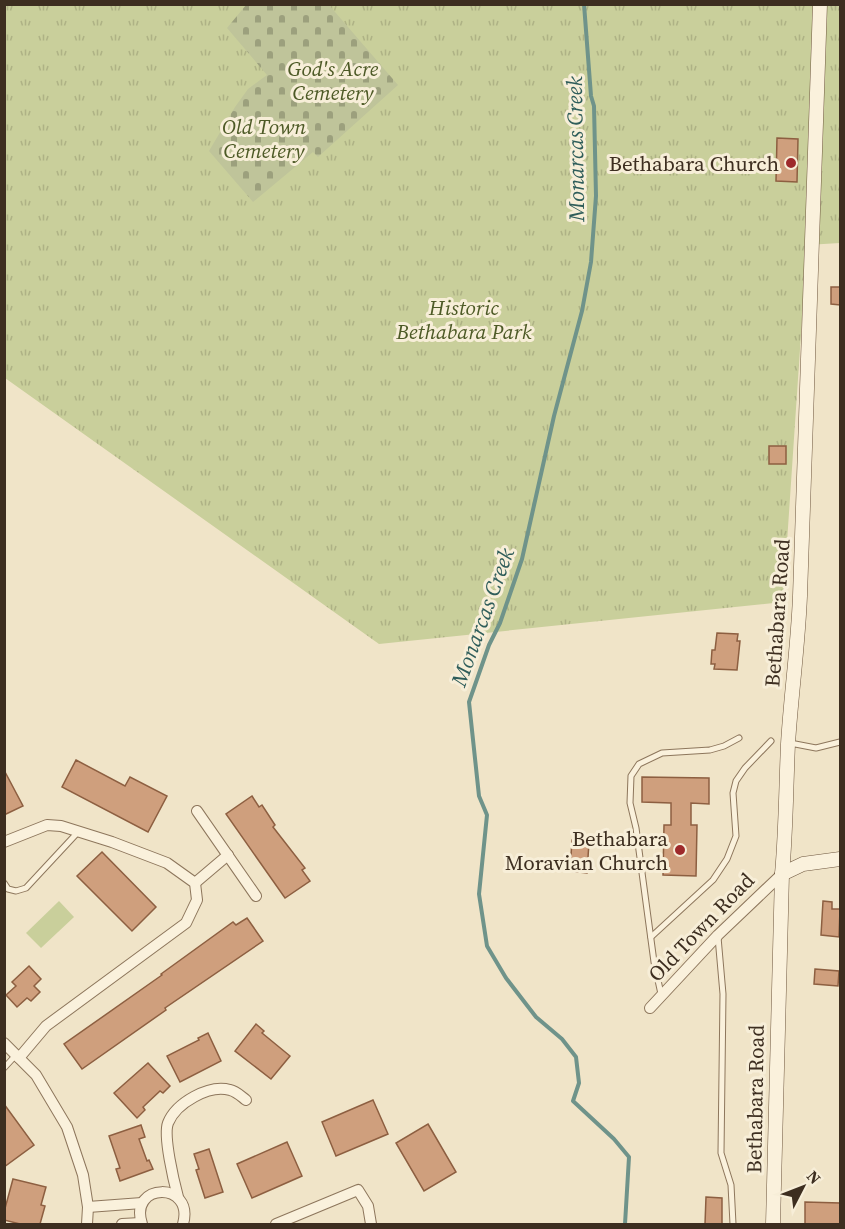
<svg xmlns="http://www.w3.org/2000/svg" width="845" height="1229" font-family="'Source Serif 4',serif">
	<defs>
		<pattern id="grass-tufts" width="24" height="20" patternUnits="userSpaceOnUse" patternTransform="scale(1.5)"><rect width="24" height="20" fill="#c9cf9b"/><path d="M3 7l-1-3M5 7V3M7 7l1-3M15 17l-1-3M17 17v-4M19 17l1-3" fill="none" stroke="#aeb285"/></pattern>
		<pattern id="cemetery-stones" width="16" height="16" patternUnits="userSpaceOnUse" patternTransform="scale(1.5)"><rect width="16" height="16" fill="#bfc49a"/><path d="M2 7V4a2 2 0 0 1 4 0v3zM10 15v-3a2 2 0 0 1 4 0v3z" fill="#9ca07d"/></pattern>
	</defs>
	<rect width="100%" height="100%" fill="#f0e4c8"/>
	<polygon fill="url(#grass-tufts)" points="5,5 840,5 840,243 807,245 783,602 379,644 5,378"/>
	<polygon fill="url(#cemetery-stones)" points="246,5 329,5 398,85 318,157 313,152 253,202 209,151 235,107 248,89 267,75 227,28"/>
	<polygon fill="#c9cf9b" points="59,901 74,917 41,948 26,933"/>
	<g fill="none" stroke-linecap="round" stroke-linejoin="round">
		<polyline stroke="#6f938a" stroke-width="4" points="584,4 591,96 594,106 596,196 591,262 582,311 554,416 522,559 500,623 489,645 469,702 479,796 487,815 479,894 487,946 506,978 536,1017 562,1039 576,1057 579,1083 573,1101 614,1139 629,1157 625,1224"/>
	</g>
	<g fill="#cf9f7d" stroke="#8d5f41" stroke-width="1.5">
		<polygon points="777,138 798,139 797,182 776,181"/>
		<polygon points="831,287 840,287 840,305 831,304"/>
		<rect x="769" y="446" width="17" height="18"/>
		<polygon points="717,633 738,634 737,641 740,641 737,670 714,669 715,664 711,664 712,650 715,650"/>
		<polygon points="76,760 125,786 130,777 167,796 148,832 62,787"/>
		<polygon points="4,770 23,806 4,815"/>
		<polygon points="642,777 709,778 709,804 691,803 691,825 697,825 696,876 663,875 664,825 671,825 671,803 642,802"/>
		<polygon points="252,796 259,807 262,805 275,825 273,827 305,868 302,870 310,881 285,898 226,814"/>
		<polygon points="572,840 589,842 587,873 570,871"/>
		<polygon points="102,852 156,907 132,931 77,876"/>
		<polygon points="823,901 832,902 832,909 840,909 839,937 821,935"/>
		<polygon points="247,918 263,941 165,1008 166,1010 82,1069 64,1044 162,975 161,974 233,922 236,925"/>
		<polygon points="29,966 41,979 34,986 40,992 31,1001 27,998 17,1007 6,995 16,986 12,982"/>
		<polygon points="815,969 839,971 838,986 814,984"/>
		<polygon points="256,1024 264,1031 262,1033 290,1056 271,1079 235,1051"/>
		<polygon points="208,1033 221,1061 180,1082 167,1056 199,1040 198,1038"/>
		<polygon points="148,1063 170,1086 163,1093 160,1091 143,1107 145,1110 137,1118 114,1093"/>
		<polygon points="373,1100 388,1134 336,1156 322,1122"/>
		<polygon points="4,1104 34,1145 4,1167"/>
		<polygon points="428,1124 456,1172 424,1191 396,1143"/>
		<polygon points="141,1125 145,1137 139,1139 147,1161 149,1160 153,1169 120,1181 116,1169 120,1168 109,1136"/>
		<polygon points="287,1142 302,1176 252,1198 237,1164"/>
		<polygon points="209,1149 223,1192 205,1198 196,1170 199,1169 194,1154"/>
		<polygon points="13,1179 46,1187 41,1205 45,1206 40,1224 20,1224 4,1220 4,1212"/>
		<polygon points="706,1197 722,1198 722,1224 705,1224"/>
		<polygon points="805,1202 840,1203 840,1224 805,1224"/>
	</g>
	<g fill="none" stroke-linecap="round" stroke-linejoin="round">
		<g stroke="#8d765c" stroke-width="7">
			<g id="lane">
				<polyline points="790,743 816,748 840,742"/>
				<polyline points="4,883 8,889 16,891 26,888 79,831"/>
				<polyline points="651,937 713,880 727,859 736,836 733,793 736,781 745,768 771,741"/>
				<polyline points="718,937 723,994 721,1153 731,1185 733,1224"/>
				<polyline points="661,994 654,962 636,828 630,803 631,776 639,764 662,753 710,750 724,746 739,738"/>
				<polyline points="4,1068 16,1055"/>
			</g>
		</g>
		<g stroke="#8d765c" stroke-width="12">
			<g id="street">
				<polyline points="197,811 256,896"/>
				<polyline points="4,842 47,825 61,826 112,842 167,863 195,883 197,900 186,923 46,1026 19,1058"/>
				<polyline points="195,883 228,855"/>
				<polyline points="650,1008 718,935 782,874"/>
				<polyline points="4,1043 36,1075 67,1127 83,1175 88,1207 87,1224"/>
				<path d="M178,1197c-4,-15 -15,-61 -10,-74 8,-20 41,-39 62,-33 6,1 12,7 16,10"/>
				<polyline points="88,1207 142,1203"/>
				<polyline points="122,1224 141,1223"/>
				<path d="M142,1224c-14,-42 53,-43 41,0"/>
				<polyline points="276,1224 358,1190 368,1206 371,1224"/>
			</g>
		</g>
		<g stroke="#6f573f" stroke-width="15">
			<g id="secondary">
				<polyline points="782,874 803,864 840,859"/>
				<path d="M773,1224l9,-350c4,-43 4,-86 6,-130 3,-49 10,-98 12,-148l20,-592"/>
			</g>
		</g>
		<use href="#lane" stroke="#faf1dc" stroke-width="5"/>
		<use href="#street" stroke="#faf1dc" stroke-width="10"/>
		<use href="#secondary" stroke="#faf1dc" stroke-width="14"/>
	</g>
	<g fill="#9e2a2b" stroke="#f7eed8" stroke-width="2">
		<circle cx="791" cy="163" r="6"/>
		<circle cx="680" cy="850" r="6"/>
	</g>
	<g text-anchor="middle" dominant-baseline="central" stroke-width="6" stroke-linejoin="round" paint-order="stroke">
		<g font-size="21" font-style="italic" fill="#4d5a26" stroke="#f7eed8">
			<text x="333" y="68">God's Acre<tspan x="333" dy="24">Cemetery</tspan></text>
			<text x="264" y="126">Old Town<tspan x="264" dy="24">Cemetery</tspan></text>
			<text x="464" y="307">Historic<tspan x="464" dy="24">Bethabara Park</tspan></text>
		</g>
		<g font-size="21" fill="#3d2e20" stroke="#f7eed8" text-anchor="end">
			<text x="779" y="163">Bethabara Church</text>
			<text x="668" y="838">Bethabara<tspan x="668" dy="24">Moravian Church</tspan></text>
		</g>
		<g font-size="21" fill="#3d2e20" stroke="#f7eed8">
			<text transform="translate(777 613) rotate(-86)">Bethabara Road</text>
			<text transform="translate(701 927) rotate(-46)">Old Town Road</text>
			<text transform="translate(755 1099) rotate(-89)">Bethabara Road</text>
		</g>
		<g font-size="22" font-style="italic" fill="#2f5d5a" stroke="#f7eed8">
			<text transform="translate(575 149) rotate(-91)">Monarcas Creek</text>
			<text transform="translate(482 617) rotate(-70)">Monarcas Creek</text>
		</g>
	</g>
	<rect width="845" height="1229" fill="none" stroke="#3d2e20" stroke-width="12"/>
	<g transform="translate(803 1187) rotate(48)" stroke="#f7eed8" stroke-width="4.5" paint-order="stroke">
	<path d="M0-4.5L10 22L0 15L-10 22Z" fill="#3d2e20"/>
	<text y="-9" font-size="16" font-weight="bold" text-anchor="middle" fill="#3d2e20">N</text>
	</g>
</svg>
